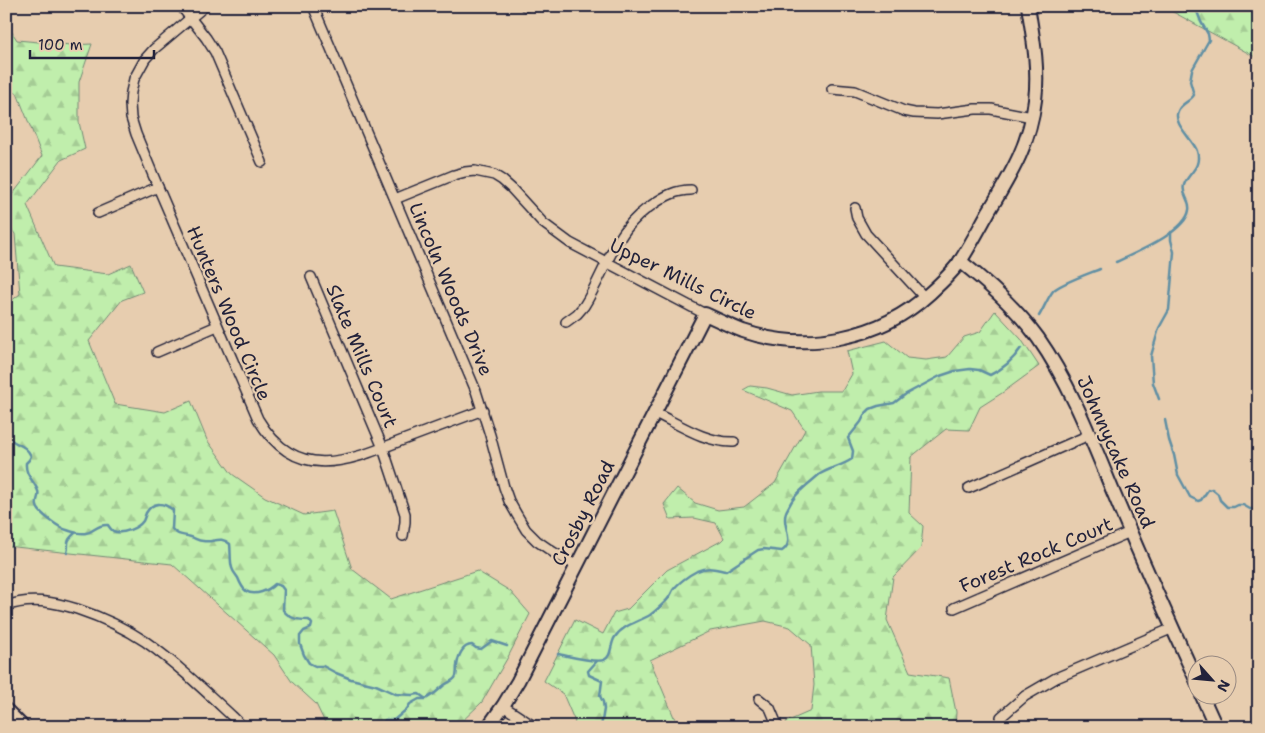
<svg xmlns="http://www.w3.org/2000/svg" width="1265" height="733" font-family="'Shantell Sans',sans-serif">
	<defs>
		<pattern id="forest-firs" width="22" height="20" patternUnits="userSpaceOnUse" patternTransform="scale(1.25)"><rect width="22" height="20" fill="#c0eeac"/><path d="M5 1l3.5 6h-7zM16 11l3.5 6h-7z" fill="#a5cc95"/></pattern>
	</defs>
	<rect width="100%" height="100%" fill="#e7cdaf"/>
	<filter id="ink" filterUnits="userSpaceOnUse"><feTurbulence type="fractalNoise" baseFrequency=".02" numOctaves="2"/><feDisplacementMap in="SourceGraphic" scale="10" xChannelSelector="R" yChannelSelector="G"/><feConvolveMatrix kernelMatrix="1 2 1 2 8 2 1 2 1" color-interpolation-filters="sRGB"/></filter>
	<g filter="url(#ink)">
		<g fill="url(#forest-firs)" stroke="#718874">
			<polygon points="1164,6 1259,6 1259,59 1164,7"/>
			<polygon points="6,23 17,40 71,45 92,44 79,82 79,122 85,149 61,160 27,205 54,267 108,274 131,264 143,292 122,300 89,341 115,404 165,412 191,401 207,440 232,474 265,497 304,515 333,511 352,569 391,599 477,571 510,591 530,614 508,657 482,702 456,727 327,727 316,704 292,682 274,655 172,564 6,546 6,305 20,294 15,234 6,222 6,203 42,156 17,93 6,91"/>
			<polygon points="995,311 1021,339 1039,366 1002,393 980,407 969,430 946,429 911,457 909,513 923,526 921,548 893,577 887,620 910,672 949,678 956,712 955,727 787,727 786,722 811,711 814,685 811,645 790,627 765,621 710,631 650,660 676,722 673,727 572,727 575,722 563,694 544,681 575,620 603,634 614,613 628,609 667,570 721,541 724,538 716,523 694,518 670,519 664,504 677,488 695,503 718,510 744,507 775,483 805,430 792,411 743,390 750,386 767,388 792,395 818,391 842,391 852,374 847,351 886,341 907,358 926,360 947,357 964,337 980,332"/>
		</g>
		<g fill="none" stroke-linecap="round" stroke-linejoin="round">
			<g stroke="#608fa4" stroke-width="2.5">
				<path d="M1116,262c19,-9 70,-30 73,-52 2,-10 -8,-15 -5,-25 4,-12 18,-17 13,-34 -4,-12 -25,-27 -19,-40 3,-8 12,-9 16,-16l-4,-14 2,-11 17,-30 -1,-6 -7,-12 -6,-16"/>
				<path d="M1039,316c5,-8 8,-17 14,-25 6,-7 37,-18 47,-22"/>
				<polyline points="1159,399 1153,383 1151,356 1159,328 1169,310 1174,252 1171,240 1171,232"/>
				<polyline points="1165,420 1169,440 1174,455 1178,475 1190,497 1198,501 1201,500 1208,490 1212,489 1218,494 1220,500 1227,507 1234,507 1238,505 1243,505 1250,509 1259,509"/>
				<path d="M6,428c1,19 18,12 25,28l-2,4 -3,3c-1,13 8,17 12,28 2,5 -3,10 -1,15 1,7 23,22 30,24 5,2 14,4 19,3 9,-1 10,-9 22,-8 2,3 3,5 5,6 9,4 25,-3 30,-10 1,-2 2,-5 3,-8 7,-12 17,-11 27,-3l-1,19c7,8 10,5 19,8 4,1 7,4 12,4 11,2 17,-6 27,3 1,8 0,18 2,24 1,4 4,7 6,10 2,5 4,10 8,13 9,6 23,-1 29,-7l6,2 3,4 -1,20c7,9 15,10 26,10l3,4 -1,4 -7,3 -4,5v8l4,11 5,8 6,3h8l13,7 15,6 25,6 20,9 16,1 7,-1 7,5c7,-4 11,-7 16,-12 4,-4 10,-5 13,-9 3,-4 1,-8 2,-12 1,-9 5,-21 15,-21l4,3 5,1 11,-8 15,5"/>
				<path d="M67,553c3,-11 -3,-10 8,-20"/>
				<path d="M558,654c11,2 36,9 46,6 8,-3 6,-16 11,-23 8,-12 23,-15 35,-22 6,-4 12,-10 17,-15 3,-3 4,-6 6,-10 5,-7 16,-15 24,-19 11,-5 18,-2 29,0l32,-21 6,-1 18,2c12,-8 3,-21 3,-32 0,-4 1,-8 3,-11 5,-11 11,-16 20,-24 4,-3 8,-7 12,-10 10,-6 22,-8 32,-15l1,-8 -5,-13 13,-16 4,-8 5,-5 8,-3 16,-3 12,-9 34,-18 15,-5 15,-2 9,1 11,5c13,-6 23,-15 31,-27"/>
				<polyline points="597,661 588,671 589,675 602,681 600,696 603,702 604,709 601,727"/>
				<polyline points="380,727 385,720 394,720 407,709 410,704 419,699 425,699"/>
			</g>
			<g stroke="#22223b" stroke-width="12">
				<g id="street">
					<polyline points="181,6 206,38 215,52 262,162"/>
					<path d="M205,6l-51,43 -9,10 -11,20 -3,13 -1,12 1,14 5,16 22,53 100,232c38,64 89,43 145,21 27,-10 53,-20 80,-30"/>
					<polyline points="313,6 476,391 490,435 504,487 509,501 517,515 526,530 537,541 553,552 577,566"/>
					<polyline points="525,6 526,6"/>
					<polyline points="832,89 855,91 904,111 914,113 937,114 975,109 991,109 1032,117"/>
					<polyline points="395,199 454,175 465,172 475,171 494,175 502,180 511,188 543,223 570,243 705,314"/>
					<polyline points="855,208 857,218 866,234 925,298"/>
					<polyline points="98,213 158,187"/>
					<polyline points="311,277 383,448 405,514 405,522 403,536"/>
					<path d="M566,322l11,-8 7,-8c16,-25 25,-55 43,-78 7,-9 16,-17 25,-23 13,-9 24,-15 39,-15"/>
					<polyline points="157,352 217,326"/>
					<path d="M655,413c25,12 51,30 79,29"/>
					<polyline points="969,488 1089,435"/>
					<path d="M6,606c24,-9 48,-4 71,3 24,8 48,19 69,33 31,22 59,49 87,75l10,10"/>
					<polyline points="954,608 1130,532"/>
					<polyline points="759,699 770,708 778,727"/>
					<polyline points="503,706 535,727"/>
					<polyline points="1001,717 1025,696 1056,678 1173,628"/>
				</g>
			</g>
			<g stroke="#22223b" stroke-width="16">
				<g id="secondary">
					<path d="M960,261c28,22 57,48 78,77 33,47 54,103 76,156 27,64 55,127 84,190"/>
					<polyline points="1202,696 1216,727"/>
					<polyline points="6,710 23,727"/>
					<path d="M488,727l15,-21 15,-25 187,-367c13,6 25,12 38,17 64,22 137,8 187,-38 11,-10 23,-21 31,-33 10,-16 19,-33 28,-49 22,-37 41,-67 46,-111 4,-32 -2,-63 -7,-94"/>
				</g>
			</g>
			<use href="#street" stroke="#e7cdaf" stroke-width="9"/>
			<use href="#secondary" stroke="#e7cdaf" stroke-width="12"/>
		</g>
	</g>
	<g text-anchor="middle" dominant-baseline="central" stroke-width="4.5" stroke-linejoin="round" paint-order="stroke">
		<g font-size="19" fill="#22223b" stroke="#e7cdaf">
			<text transform="translate(683 279) rotate(26)">Upper Mills Circle</text>
			<text transform="translate(451 289) rotate(67)">Lincoln Woods Drive</text>
			<text transform="translate(229 313) rotate(67)">Hunters Wood Circle</text>
			<text transform="translate(362 356) rotate(67)">Slate Mills Court</text>
			<text transform="translate(1116 452) rotate(66)">Johnnycake Road</text>
			<text transform="translate(583 513) rotate(-63)">Crosby Road</text>
			<text transform="translate(1036 555) rotate(-23)">Forest Rock Court</text>
		</g>
	</g>
	<rect width="1265" height="733" fill="none" stroke="#e7cdaf" stroke-width="25"/>
	<rect x="12" y="12" width="1240" height="708" fill="none" stroke="#22223b" stroke-width="2" filter="url(#ink)"/>
	<g transform="translate(1212 680) rotate(117)"><circle r="24" fill="#e7cdaf" stroke="#988981"/>
	<path d="M0-4L9 19L0 12L-9 19Z" fill="#22223b"/>
	<text y="-8" font-size="14" font-weight="bold" text-anchor="middle" fill="#22223b">N</text>
	</g>
	<path d="M30 50v8h124v-8" fill="none" stroke="#22223b" stroke-width="2.5"/>
	<text x="38" y="50" font-size="15" fill="#22223b" stroke="#e7cdaf" stroke-width="4" paint-order="stroke">100 m</text>
</svg>
